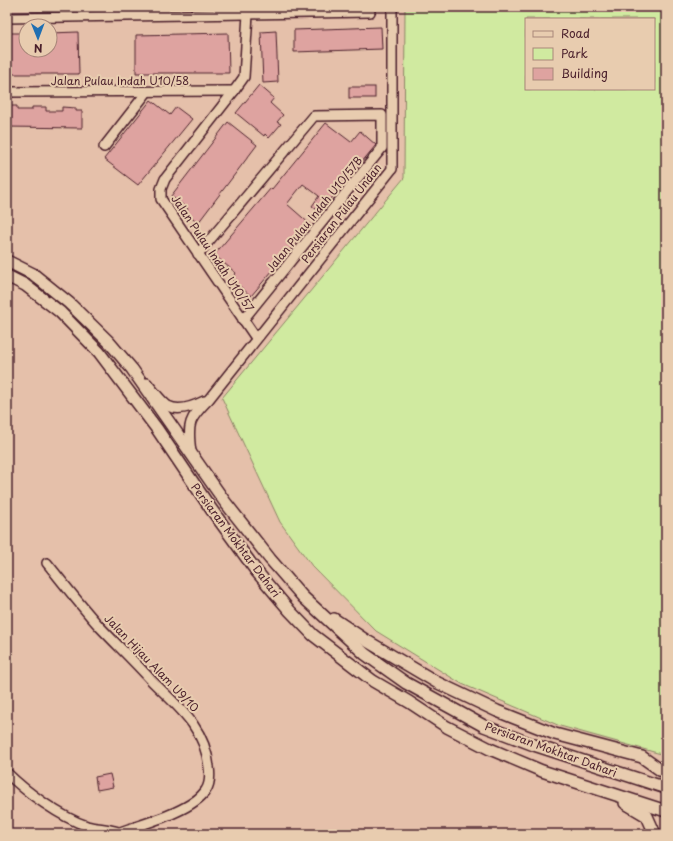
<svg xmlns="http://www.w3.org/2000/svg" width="673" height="841" font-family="'Playpen Sans',sans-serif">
	<rect width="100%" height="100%" fill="#e5c0aa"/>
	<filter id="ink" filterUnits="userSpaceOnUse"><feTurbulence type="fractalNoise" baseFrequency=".025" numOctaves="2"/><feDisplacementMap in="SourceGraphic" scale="8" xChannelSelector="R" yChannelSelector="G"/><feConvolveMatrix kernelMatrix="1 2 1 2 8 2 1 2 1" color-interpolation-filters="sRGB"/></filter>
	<g filter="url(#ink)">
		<path fill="#d0eaa0" stroke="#8d8466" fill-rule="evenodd" d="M405,7h261v745l-5,2 -101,-28 -98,-42 -86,-53 -64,-65 -32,-44 -58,-124 182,-220zM526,19h128v70h-128z"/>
		<g fill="#dea3a0" stroke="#4a1f2b">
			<polygon points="381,27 382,49 294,52 294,30"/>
			<polygon points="276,31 278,82 263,83 261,32"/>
			<polygon points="78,32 79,74 7,74 7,33 26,33 26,50 50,50 50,33"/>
			<polygon points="228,33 229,73 136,73 136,35"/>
			<polygon points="259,85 274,98 270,103 283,115 277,122 281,124 269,138 265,134 264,136 236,113"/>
			<rect x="349" y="87" width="26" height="11"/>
			<polygon points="151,100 170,115 176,107 192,119 138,185 104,159"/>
			<polygon points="7,106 17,106 17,110 32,110 32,107 46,107 46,111 62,111 62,107 76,108 76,111 82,111 82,128 7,127"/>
			<polygon points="228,122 257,145 198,223 185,213 188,209 171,196"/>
			<polygon points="326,123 351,142 360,131 376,145 325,206 326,207 321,213 312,206 319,196 303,184 287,204 311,225 251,296 231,279 236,273 214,255 271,188 272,189"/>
			<polygon points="110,774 113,787 97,790 95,777"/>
		</g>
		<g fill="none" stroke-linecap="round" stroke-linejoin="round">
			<g stroke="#4a1f2b" stroke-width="12">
				<g id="minor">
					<polyline points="248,14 244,77 234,91 165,179 161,189 161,199 256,338"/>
					<polyline points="7,18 370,12"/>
					<polyline points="7,92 234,91"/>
					<polyline points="104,147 147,92"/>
					<polyline points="198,254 314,116 382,115 382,148 243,320"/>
					<path d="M147,383c4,5 16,20 21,23 11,6 26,0 36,-5"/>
					<path d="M191,452c-4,-29 -2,-33 18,-53l183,-230v-162"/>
					<path d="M47,563c17,21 34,43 52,63 18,19 36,36 53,55 26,26 53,46 57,86 1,7 1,17 -3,23 -13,21 -63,34 -86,42"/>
					<path d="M7,773c20,20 54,44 80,53 12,3 26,3 37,8"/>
				</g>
			</g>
			<g stroke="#4a1f2b" stroke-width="14">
				<g id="major">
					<polyline points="7,261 33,274 69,303 109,342 132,369 225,502 270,559 303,597 365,654 406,683 484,726 534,745 666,788"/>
					<polyline points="7,276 25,285 60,312 99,352 157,429 211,509 257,572 290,611 313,635 373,681 409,702 447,727 490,749 542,771 666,811"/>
					<polyline points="334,619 367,641 438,683 497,711 555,734 642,757 666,774"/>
					<polyline points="625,803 647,816 655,834"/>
				</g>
			</g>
			<use href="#minor" stroke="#e8ccaf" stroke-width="9"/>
			<use href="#major" stroke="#e8ccaf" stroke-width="11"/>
		</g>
	</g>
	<g text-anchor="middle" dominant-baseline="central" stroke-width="4" stroke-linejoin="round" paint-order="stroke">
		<g font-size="11" fill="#4a1f2b" stroke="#e8ccaf">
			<text x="120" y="80">Jalan Pulau Indah U10/58</text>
			<text transform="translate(341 213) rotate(-52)">Persiaran Pulau Undan</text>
			<text transform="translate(314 214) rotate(-51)">Jalan Pulau Indah U10/57B</text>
			<text transform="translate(213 253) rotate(56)">Jalan Pulau Indah U10/57</text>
			<text transform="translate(236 540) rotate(53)">Persiaran Mokhtar Dahari</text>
			<text transform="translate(152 663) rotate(46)">Jalan Hijau Alam U9/10</text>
			<text transform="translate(551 749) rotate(20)">Persiaran Mokhtar Dahari</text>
		</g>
	</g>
	<rect width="673" height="841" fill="none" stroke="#e8ccaf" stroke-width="24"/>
	<rect x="12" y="12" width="649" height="817" fill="none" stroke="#4a1f2b" stroke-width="1.5" filter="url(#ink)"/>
	<rect x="525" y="18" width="130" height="72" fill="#e8ccaf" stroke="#a9877a"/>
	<rect x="533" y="31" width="20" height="6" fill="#e8ccaf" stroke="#a9877a"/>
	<text x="561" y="38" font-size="12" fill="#4a1f2b">Road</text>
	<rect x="533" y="48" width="20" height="12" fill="#d0eaa0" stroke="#a9877a"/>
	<text x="561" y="58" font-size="12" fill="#4a1f2b">Park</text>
	<rect x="533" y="68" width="20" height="12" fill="#dea3a0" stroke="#a9877a"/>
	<text x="561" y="78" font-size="12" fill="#4a1f2b">Building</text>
	<g transform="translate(38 38) rotate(179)"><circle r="19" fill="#e8ccaf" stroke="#a9877a"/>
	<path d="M0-3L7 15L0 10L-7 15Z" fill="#1f6fb2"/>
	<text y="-6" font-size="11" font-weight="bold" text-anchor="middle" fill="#4a1f2b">N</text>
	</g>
</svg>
